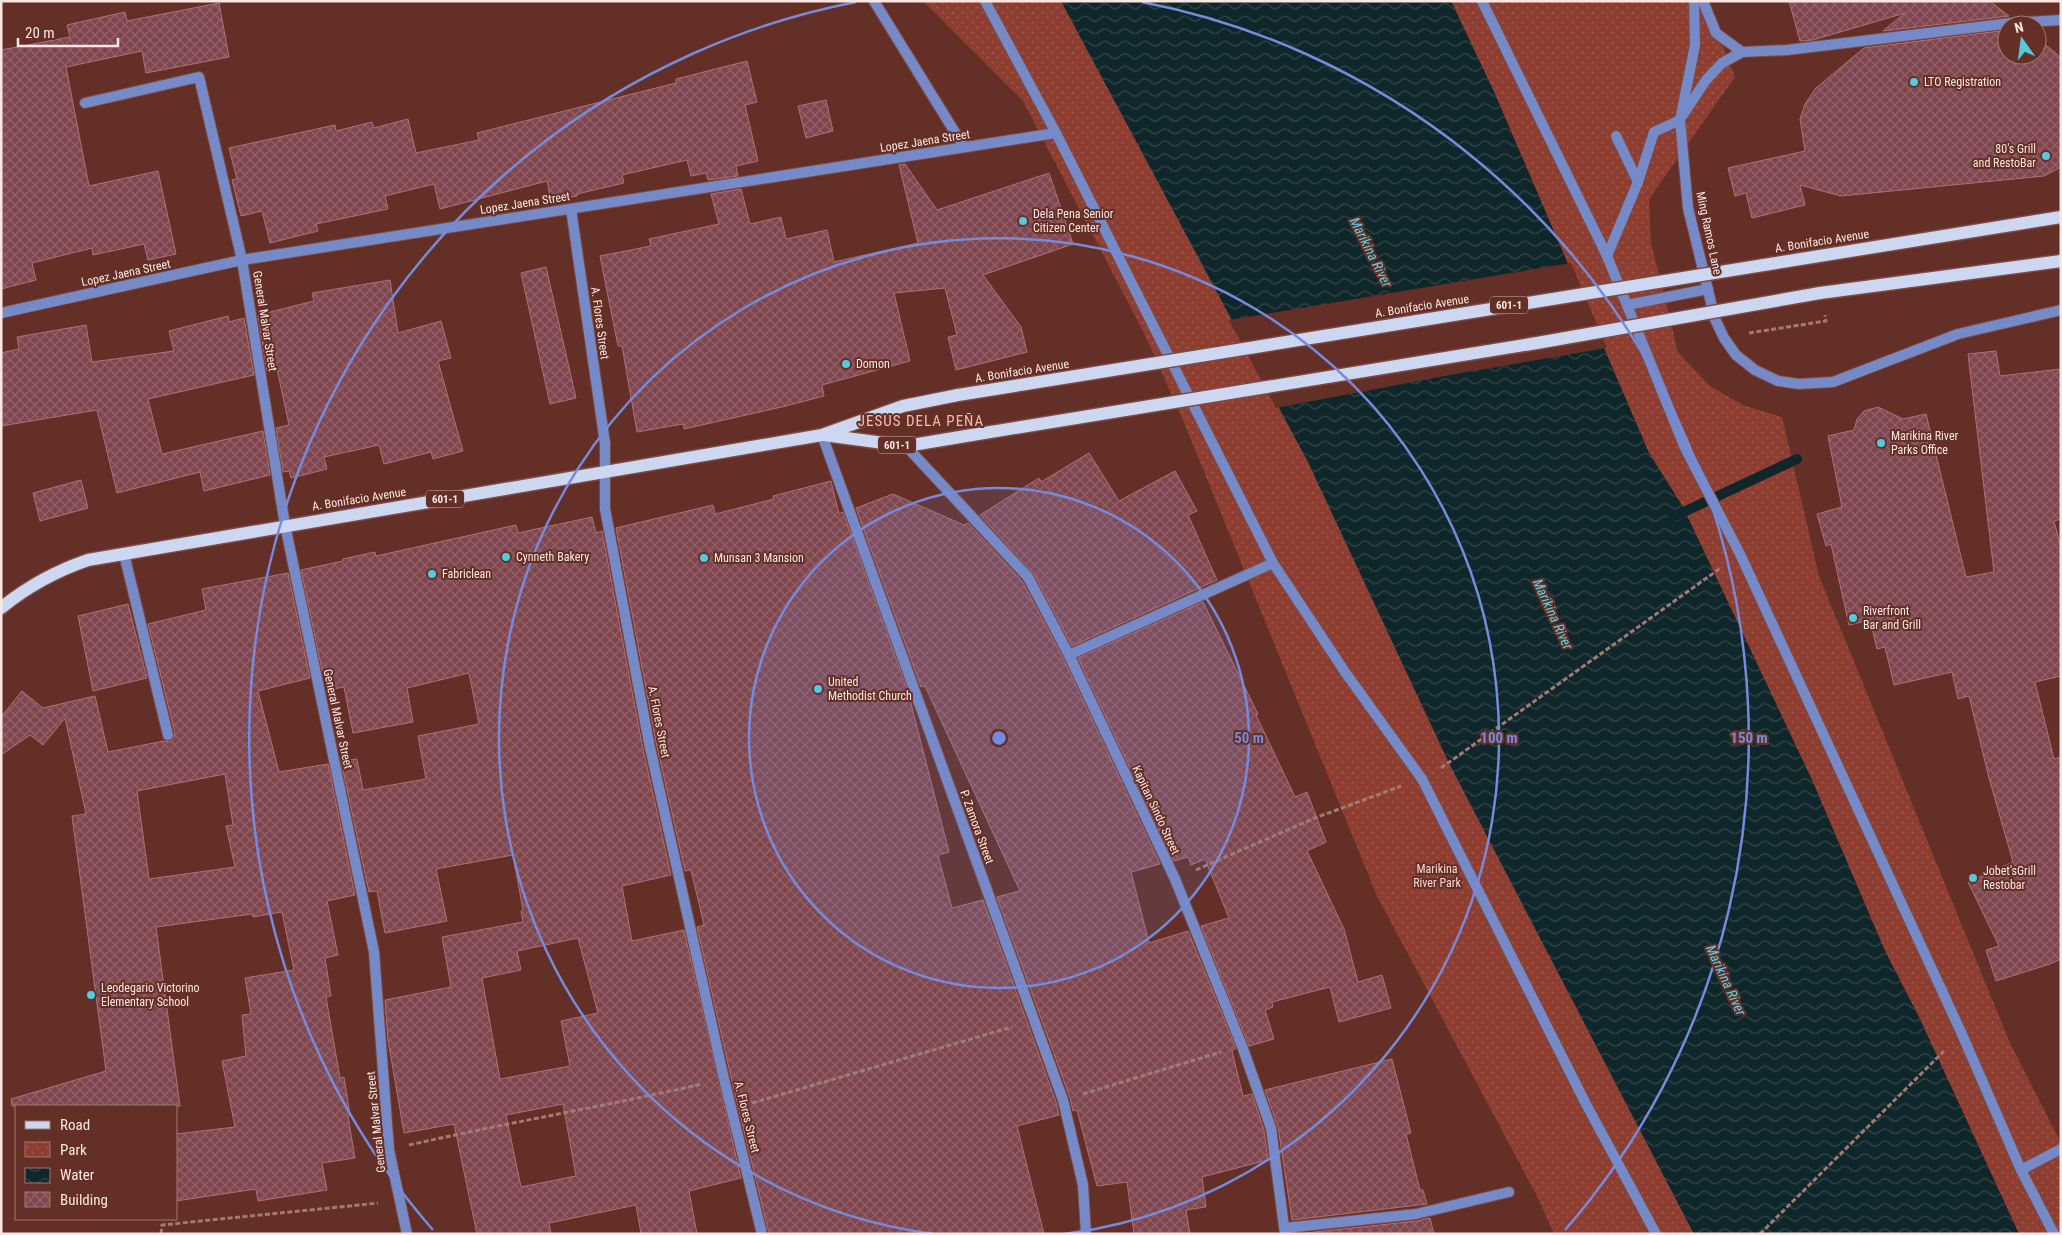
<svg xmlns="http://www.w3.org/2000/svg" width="2062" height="1235" font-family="'Roboto Condensed',sans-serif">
	<defs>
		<pattern id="park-dots" width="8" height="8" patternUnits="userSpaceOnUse" patternTransform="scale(1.25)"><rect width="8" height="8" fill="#8e3d31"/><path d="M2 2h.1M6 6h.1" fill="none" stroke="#9f594f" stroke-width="1.8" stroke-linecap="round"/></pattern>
		<pattern id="water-waves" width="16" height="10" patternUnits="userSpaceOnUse" patternTransform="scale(1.25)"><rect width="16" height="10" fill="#0f272b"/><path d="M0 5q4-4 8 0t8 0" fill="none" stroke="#334649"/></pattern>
		<pattern id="building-cross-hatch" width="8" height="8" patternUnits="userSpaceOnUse" patternTransform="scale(1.25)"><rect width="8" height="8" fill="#7f464f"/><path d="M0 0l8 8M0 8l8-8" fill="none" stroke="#926168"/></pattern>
	</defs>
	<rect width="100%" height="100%" fill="#642f26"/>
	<g fill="url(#park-dots)">
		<polygon points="923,1 1061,1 1308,462 1449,763 1694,1234 1554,1234 1537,1196 1377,896 1185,425 1145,335 1023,101"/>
		<polygon points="1451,1 1706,1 1735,77 1649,199 1651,243 1678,352 1710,386 1743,405 1782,417 1819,576 2010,1043 2061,1143 2061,1234 2019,1234 1919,1017 1885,951 1812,780 1683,507 1649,453 1495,94"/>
	</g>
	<polygon fill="url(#water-waves)" points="1061,1 1451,1 1495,94 1649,453 1683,507 1812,780 1885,951 1919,1017 2019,1234 1694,1234 1449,763 1308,462"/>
	<polygon fill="#642f26" points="1571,263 1607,348 1450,375 1276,408 1229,320"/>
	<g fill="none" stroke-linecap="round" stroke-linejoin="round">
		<polyline stroke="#0f272b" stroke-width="10" points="1673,517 1797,459"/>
	</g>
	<g fill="url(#building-cross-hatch)" stroke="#af7179" fill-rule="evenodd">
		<polygon points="1789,1 1990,1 2009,16 1883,31 1905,13 1813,40 1800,41"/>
		<polygon points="219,3 229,57 146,73 142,51 66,67 89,186 158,171 176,254 148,260 144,244 93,255 92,248 32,263 36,280 1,289 1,50 70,37 67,25 125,12 127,21"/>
		<polygon points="2007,30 2007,55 2037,55 2037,38 2057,54 2061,60 2061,167 2044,176 1841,196 1800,185 1805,205 1752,218 1746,193 1735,196 1728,168 1805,151 1800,119 1805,104 1816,88 1864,48"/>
		<polygon points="747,61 757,102 745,105 758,161 736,166 738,176 708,180 706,173 691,176 687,160 622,175 624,183 577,194 577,196 551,201 547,181 440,209 434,184 385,196 388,209 316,224 318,231 270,243 262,211 241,216 232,180 237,179 229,148 335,125 336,131 372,122 374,128 408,119 416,153 479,140 477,133 676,83 676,79"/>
		<polygon points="826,100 833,131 806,138 798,106"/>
		<polygon points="905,164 937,210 1049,173 1073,244 983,275 1021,327 1027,352 956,370 948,337 957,335 945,288 894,293 910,361 822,385 824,396 786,406 684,429 683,424 637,432 622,346 618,346 600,256 651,246 649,239 719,224 711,194 741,189 750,224 781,217 786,239 827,230 834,262 918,243 899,165"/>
		<polygon points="546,267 576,398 550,404 521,273"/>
		<polygon points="390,280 398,333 441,321 451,358 438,361 463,451 433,459 431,452 384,464 379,445 324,457 327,469 291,478 289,471 283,472 276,428 289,425 277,369 267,371 258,315 314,301 312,293"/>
		<polygon points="228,316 229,322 244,318 254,375 148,399 162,454 263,431 270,475 204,491 200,472 117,493 97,410 1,426 1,353 19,349 17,337 86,325 92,362 174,351 169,331"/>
		<polygon points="1996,351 2000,376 2061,369 2061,519 2054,521 2061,548 2061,676 2035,682 2054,759 2061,757 2061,959 2050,964 1996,981 1986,950 1999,946 1968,882 2013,862 1989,778 1969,696 1958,699 1952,672 1894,685 1885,647 1877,649 1870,620 1849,625 1831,544 1826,546 1817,514 1842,507 1828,436 1854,430 1857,419 1864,411 1878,407 1903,419 1926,414 1966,577 1994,572 1968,354"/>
		<polygon points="1089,453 1119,501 1175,471 1197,511 1188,515 1217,580 1072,646 1034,574 980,515 1039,478 1041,482"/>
		<polygon points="81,480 88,508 40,521 33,493"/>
		<polygon points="831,481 839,514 843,512 908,692 949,852 938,855 952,908 983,900 1056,1102 1059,1115 1017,1126 1044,1234 769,1234 731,1077 697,927 704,925 691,870 685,871 656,742 616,528 713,505 715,514 774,499 773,496"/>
		<polygon points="893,494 964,525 968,523 1022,581 1063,658 1160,864 1131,872 1149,943 1188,931 1236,1048 1232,1051 1243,1096 1252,1094 1264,1130 1268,1160 1202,1177 1206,1207 1186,1210 1190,1234 1134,1234 1127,1182 1097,1186 1077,1110 1073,1111 1070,1098 997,897 1020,891 925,686 921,687 856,508"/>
		<path d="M592,517l4,16 6,-2 40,213 29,131 -49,11 10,55 52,-11 57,248 -52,13 8,43h-56l-5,-29 -87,18 2,11h-74l-23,-110 -50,9 -16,-93 -3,-40 66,-13 -9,-50 81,-15 -2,-11 2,-1 -10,-55 -77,14 11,52 -62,12 -8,-42 -8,1 -28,-131 16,-2 6,31 63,-11 -8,-43 61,-12 -10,-51 -62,15 6,34 -60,11 -9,-46 -16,3 -3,-16 -2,1 -22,-105 42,-9v-2l32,-7 1,4 140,-31 2,8zM578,938l20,75 -37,8 9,45 -70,13 -18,-101 39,-8 -4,-19zM563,1104l13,72 -55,11 -15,-72z"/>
		<path d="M288,573l22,105 -52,13 21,81 49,-8 27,131 -28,6 11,54 -13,3 6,38 -5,1 14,81 4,-1 6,38 -2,1 7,42 -33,5 5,27 -69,11 -2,-12 -80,12v-67l59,-7 -13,-66 24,-5 -4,-41 9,-1 -6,-36 49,-8 -12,-58 -29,5 -1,-3 -96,13 24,179h-168l-1,-7 95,-28 -34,-255 14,-2 -21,-96 -22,27 -13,-10 -29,20v-38l21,-26 21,17 52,-12 13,56 56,-11 6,1 4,-5 1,-4 -27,-109 58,-14 -4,-21zM225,774l8,51 -7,1 9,41 -86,12 -12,-88z"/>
		<polygon points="1203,602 1258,714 1256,715 1295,797 1307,792 1326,842 1307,851 1344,929 1358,982 1382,975 1391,1008 1339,1022 1330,987 1272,1002 1273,1007 1265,1010 1274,1039 1249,1046 1201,926 1229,918 1205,859 1191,865 1188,857 1174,861 1078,658"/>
		<polygon points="128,604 147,678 93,691 78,616"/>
		<polygon points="1392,1059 1411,1133 1406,1134 1420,1190 1423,1190 1427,1204 1292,1220 1278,1127 1265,1090"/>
		<polygon points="1430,1218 1434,1234 1296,1234 1417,1221"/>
	</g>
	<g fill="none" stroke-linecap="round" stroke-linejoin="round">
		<g stroke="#7c4c44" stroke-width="12">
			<g id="lane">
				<polyline points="874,1 964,147"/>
				<polyline points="85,103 199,77 242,260"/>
				<polyline points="1616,136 1638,182"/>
			</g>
		</g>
		<g stroke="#7c4c44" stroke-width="12">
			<g id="street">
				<polyline points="985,1 1056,133 1273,563 1345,672 1422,779 1586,1104 1656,1234"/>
				<polyline points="1482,1 1607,256 1685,448 1740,554 1961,1032 2021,1170 2054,1234"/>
				<polyline points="1694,1 1695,45 1680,120 1688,208 1715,319 1724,338 1736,355 1755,370 1778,381 1799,384 1833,382 1958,334 2061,310"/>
				<polyline points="1703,1 1716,33 1742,52"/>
				<polyline points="1683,115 1706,80 1722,63 1742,52 1787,50 2011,23 2061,20"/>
				<polyline points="571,209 605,443 605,509 649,743 724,1079 762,1234"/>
				<polyline points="1607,256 1638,182 1654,132 1680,120"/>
				<polyline points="242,260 285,525 374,952 389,1150 407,1234"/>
				<polyline points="1627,305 1708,289"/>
				<polyline points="1,313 242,260 1056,133"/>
				<polyline points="822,435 1063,1100 1083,1185 1086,1234"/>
				<polyline points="906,446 1028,577 1069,655 1175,879 1242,1046 1271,1128 1285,1234"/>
				<polyline points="124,554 168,735"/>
				<polyline points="1069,655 1273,563"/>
				<polyline points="2021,1170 2061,1149"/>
				<polyline points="1285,1228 1416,1214 1509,1192"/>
			</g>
		</g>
		<g stroke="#7c4c44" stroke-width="15">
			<g id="primary">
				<polyline points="824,435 906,446 972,435"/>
				<path d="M1,608c27,-22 55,-37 87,-48l734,-125 81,-29 55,-11"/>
			</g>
		</g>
		<g stroke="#a37b74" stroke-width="3" stroke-dasharray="5 2.5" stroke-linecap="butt">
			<polyline points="1749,333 1826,321 1825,315"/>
			<polyline points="1441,768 1722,567"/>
			<polyline points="1196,870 1315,818 1401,786"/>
			<polyline points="1083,1094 1221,1052"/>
			<polyline points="752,1103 1012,1027"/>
			<path d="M409,1145c98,-22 196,-39 293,-61"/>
			<polyline points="161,1234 162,1225 378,1203"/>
			<polyline points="1760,1234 1944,1051"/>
		</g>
		<use href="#lane" stroke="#778ac8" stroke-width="10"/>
		<use href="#street" stroke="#778ac8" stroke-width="10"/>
		<use href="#primary" stroke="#ced7f1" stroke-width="12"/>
		<g stroke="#7c4c44" stroke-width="15" stroke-linecap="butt">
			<g id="primary-bridge">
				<polyline points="958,395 2061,217"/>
				<polyline points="972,435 1537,343 1820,293 2061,261"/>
			</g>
		</g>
		<use href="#primary-bridge" stroke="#ced7f1" stroke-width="12"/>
	</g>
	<circle cx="999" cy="738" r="250" fill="#768bdc" fill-opacity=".12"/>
	<g fill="none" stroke="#768bdc" stroke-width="2.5">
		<circle cx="999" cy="738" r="250"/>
		<path d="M934 1234A500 500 0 1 1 1064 1234"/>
		<path d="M433 1230A750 750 0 0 1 856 2M1142 2A750 750 0 0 1 1565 1230"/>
	</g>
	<g fill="#54cade" stroke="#642f26" stroke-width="2">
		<circle cx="1914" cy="82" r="5"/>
		<circle cx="2046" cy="156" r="5"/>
		<circle cx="1023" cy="221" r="5"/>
		<circle cx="846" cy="364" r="5"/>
		<circle cx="1881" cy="443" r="5"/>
		<circle cx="506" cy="557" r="5"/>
		<circle cx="704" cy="558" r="5"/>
		<circle cx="432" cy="574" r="5"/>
		<circle cx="1853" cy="618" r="5"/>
		<circle cx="818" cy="689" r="5"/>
		<circle cx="1973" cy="878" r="5"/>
		<circle cx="91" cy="995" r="5"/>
	</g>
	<g text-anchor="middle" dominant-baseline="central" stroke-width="4" stroke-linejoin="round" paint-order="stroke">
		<g fill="#642f26" stroke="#ceafaa" stroke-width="1">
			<rect x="1490" y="296.5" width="38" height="17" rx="4"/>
			<rect x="878" y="436.5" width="38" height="17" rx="4"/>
			<rect x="426" y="490.5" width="38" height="17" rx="4"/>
		</g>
		<g font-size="11" font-weight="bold" fill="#fce6e2">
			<text x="1509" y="305">601-1</text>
			<text x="897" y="445">601-1</text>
			<text x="445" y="499">601-1</text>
		</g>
		<g font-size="12" fill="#fce6e2" stroke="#642f26" text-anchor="start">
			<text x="1924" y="82">LTO Registration</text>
			<text x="2036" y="149" text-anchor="end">80's Grill<tspan x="2036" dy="14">and RestoBar</tspan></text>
			<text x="1033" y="214">Dela Pena Senior<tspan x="1033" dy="14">Citizen Center</tspan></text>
			<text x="856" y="364">Domon</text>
			<text x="1891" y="436">Marikina River<tspan x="1891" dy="14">Parks Office</tspan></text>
			<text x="516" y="557">Cynneth Bakery</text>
			<text x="714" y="558">Munsan 3 Mansion</text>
			<text x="442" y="574">Fabriclean</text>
			<text x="1863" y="611">Riverfront<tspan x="1863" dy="14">Bar and Grill</tspan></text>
			<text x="828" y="682">United<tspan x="828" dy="14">Methodist Church</tspan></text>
			<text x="1983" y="871">Jobet'sGrill<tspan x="1983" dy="14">Restobar</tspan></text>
			<text x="101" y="988">Leodegario Victorino<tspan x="101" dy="14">Elementary School</tspan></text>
		</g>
		<g font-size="12" fill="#fce6e2" stroke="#642f26">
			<text transform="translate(925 141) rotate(-9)">Lopez Jaena Street</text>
			<text transform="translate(525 203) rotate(-9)">Lopez Jaena Street</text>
			<text transform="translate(1709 233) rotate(78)">Ming Ramos Lane</text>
			<text transform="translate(1822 241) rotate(-9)">A. Bonifacio Avenue</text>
			<text transform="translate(126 273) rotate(-12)">Lopez Jaena Street</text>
			<text transform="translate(1422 306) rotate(-9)">A. Bonifacio Avenue</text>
			<text transform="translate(265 321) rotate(81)">General Malvar Street</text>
			<text transform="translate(600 323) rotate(82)">A. Flores Street</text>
			<text transform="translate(1022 371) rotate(-9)">A. Bonifacio Avenue</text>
			<text transform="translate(359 499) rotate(-9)">A. Bonifacio Avenue</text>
			<text transform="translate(338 719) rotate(78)">General Malvar Street</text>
			<text transform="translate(659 722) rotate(79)">A. Flores Street</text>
			<text transform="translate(1156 810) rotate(65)">Kapitan Sindo Street</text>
			<text transform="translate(977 827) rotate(70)">P. Zamora Street</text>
			<text transform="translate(747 1117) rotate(76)">A. Flores Street</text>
			<text transform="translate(376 1122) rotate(-96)">General Malvar Street</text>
		</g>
		<g font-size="12" fill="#f8d7d1" stroke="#642f26">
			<text x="1437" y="869">Marikina<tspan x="1437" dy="14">River Park</tspan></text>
		</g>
		<g font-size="14" font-style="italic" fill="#5cd6eb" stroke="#642f26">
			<text transform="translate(1371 252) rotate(63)">Marikina River</text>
			<text transform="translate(1553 614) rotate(65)">Marikina River</text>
			<text transform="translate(1726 980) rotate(65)">Marikina River</text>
		</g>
		<g font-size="15" letter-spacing="1" fill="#fcbaae" stroke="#642f26">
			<text x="921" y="421">JESUS DELA PEÑA</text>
		</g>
	</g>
	<circle cx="999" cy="738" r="8" fill="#768bdc" stroke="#642f26" stroke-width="2.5"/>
	<g font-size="15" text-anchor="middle" font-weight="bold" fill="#768bdc" stroke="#642f26" stroke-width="4" stroke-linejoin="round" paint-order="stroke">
		<text x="1249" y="743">50 m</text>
		<text x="1499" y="743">100 m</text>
		<text x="1749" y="743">150 m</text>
	</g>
	<rect width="2062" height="1235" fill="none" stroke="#fce6e2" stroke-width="5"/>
	<rect x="15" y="1105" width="162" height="115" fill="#642f26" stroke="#a17871"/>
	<rect x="25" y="1121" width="25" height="8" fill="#ced7f1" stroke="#a17871"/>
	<text x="60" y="1130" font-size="15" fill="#fce6e2">Road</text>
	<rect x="25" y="1142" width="25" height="15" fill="url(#park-dots)" stroke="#a17871"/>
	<text x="60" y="1155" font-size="15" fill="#fce6e2">Park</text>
	<rect x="25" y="1168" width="25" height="15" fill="url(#water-waves)" stroke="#a17871"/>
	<text x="60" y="1180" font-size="15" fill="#fce6e2">Water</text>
	<rect x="25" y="1192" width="25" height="15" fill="url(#building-cross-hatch)" stroke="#a17871"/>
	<text x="60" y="1205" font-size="15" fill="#fce6e2">Building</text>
	<g transform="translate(2022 40) rotate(346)"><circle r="24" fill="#642f26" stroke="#a17871"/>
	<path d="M0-4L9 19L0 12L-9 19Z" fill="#54cade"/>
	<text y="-8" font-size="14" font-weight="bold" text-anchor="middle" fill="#fce6e2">N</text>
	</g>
	<path d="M18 38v8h100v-8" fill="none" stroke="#fce6e2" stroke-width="2.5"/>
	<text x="25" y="38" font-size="15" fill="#fce6e2" stroke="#642f26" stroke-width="4" paint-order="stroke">20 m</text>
</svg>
